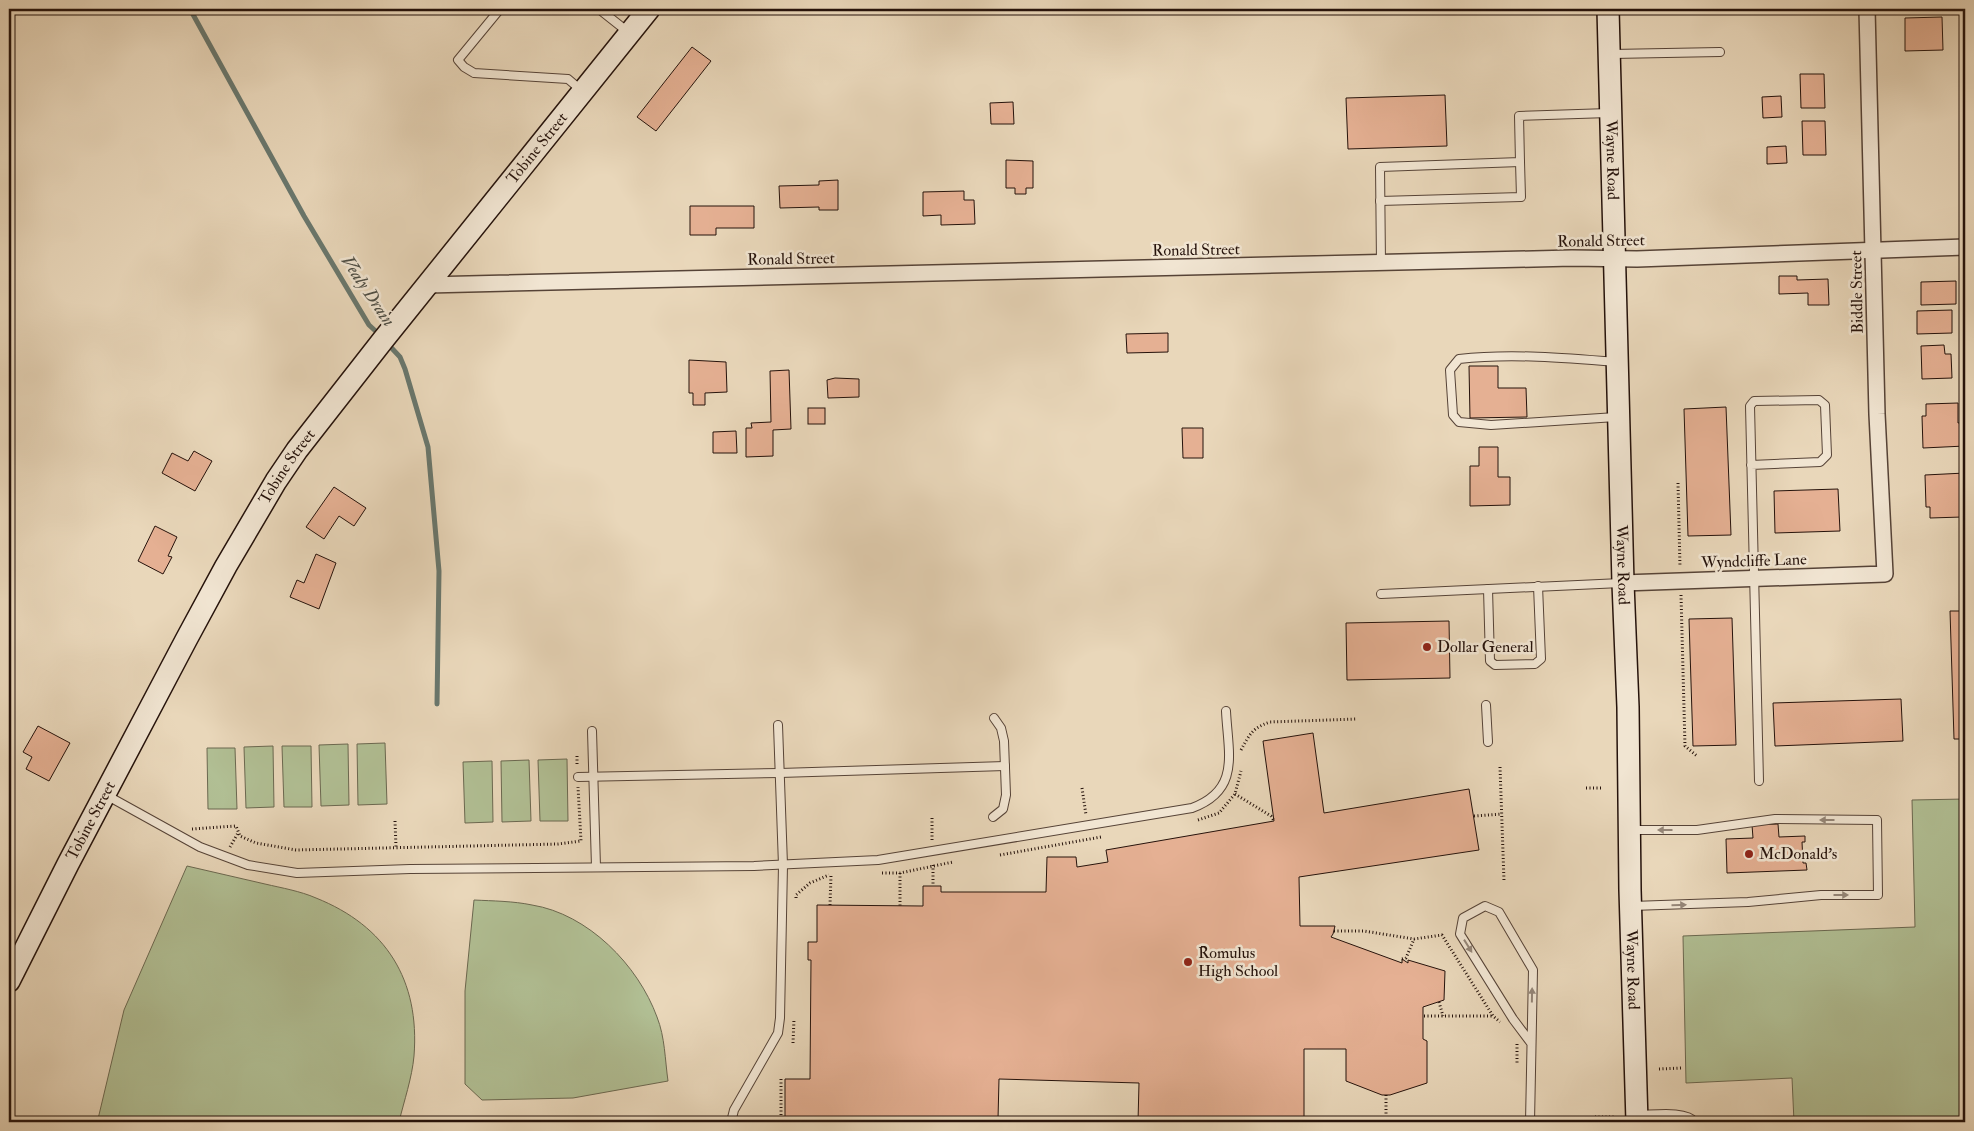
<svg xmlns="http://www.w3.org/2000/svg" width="1974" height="1131" font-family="'IM FELL Double Pica',serif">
	<rect width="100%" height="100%" fill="#e9d7ba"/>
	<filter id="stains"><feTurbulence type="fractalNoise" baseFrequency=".004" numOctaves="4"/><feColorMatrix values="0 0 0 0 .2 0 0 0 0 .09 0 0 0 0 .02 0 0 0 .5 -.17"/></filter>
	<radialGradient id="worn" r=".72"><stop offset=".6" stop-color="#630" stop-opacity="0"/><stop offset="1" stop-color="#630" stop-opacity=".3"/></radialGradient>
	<g fill="#b1bf94" stroke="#6b6850">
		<polygon points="385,743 387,804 358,805 357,744"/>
		<polygon points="348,744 349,805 321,806 319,745"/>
		<polygon points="273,746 274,807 246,808 244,747"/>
		<polygon points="282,746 311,746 312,807 284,807"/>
		<polygon points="207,748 235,748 237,809 208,809"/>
		<polygon points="567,759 568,821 540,821 538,760"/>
		<polygon points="529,760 531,821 502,822 501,761"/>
		<polygon points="492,761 493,822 465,823 463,762"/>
		<polygon points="1965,799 1965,1122 1794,1122 1792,1078 1686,1083 1683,936 1915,927 1912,800"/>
		<path d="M187,866c26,6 52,12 78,18 17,4 35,7 51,14 70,28 104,82 98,158 -2,22 -10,45 -15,66h-298l-3,-3 26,-109z"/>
		<path d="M474,900c19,1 39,1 58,5 56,9 106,60 125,112 8,20 8,43 11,64l-95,17 -91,2 -17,-16v-93z"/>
	</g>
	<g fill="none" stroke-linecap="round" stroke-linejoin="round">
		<g stroke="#69776d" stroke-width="5">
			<polyline points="190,9 304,216 369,325 381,336"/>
			<polyline points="386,342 400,357 405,369 428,447 439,571 437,704"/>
		</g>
	</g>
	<g fill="#e5b093" stroke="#25120b">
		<polygon points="1942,17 1943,50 1905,51 1905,18"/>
		<polygon points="692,47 711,61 656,131 637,117"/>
		<polygon points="1800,74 1824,74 1825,108 1801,108"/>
		<polygon points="1445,95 1447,146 1348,149 1346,98"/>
		<polygon points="1781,96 1782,117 1763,118 1762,97"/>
		<polygon points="1013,102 1014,124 991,124 990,103"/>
		<polygon points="1802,121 1825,121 1826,155 1803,155"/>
		<polygon points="1786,146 1787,163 1767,164 1767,147"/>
		<polygon points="1006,160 1033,161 1033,188 1026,188 1026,194 1015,194 1015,188 1006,188"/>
		<polygon points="838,180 838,210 819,210 819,207 780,208 779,186 819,185 819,181"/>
		<polygon points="964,191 964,200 974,200 975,224 941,225 941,215 923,216 923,192"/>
		<polygon points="690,206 754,206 754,228 716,228 716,235 690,235"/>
		<polygon points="1779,276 1797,276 1797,280 1828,279 1829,305 1808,305 1808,293 1779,294"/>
		<polygon points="1956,281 1956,304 1921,305 1921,282"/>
		<polygon points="1952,310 1952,333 1917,334 1917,311"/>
		<polygon points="1168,333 1168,352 1127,353 1126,334"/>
		<polygon points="1944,345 1945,354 1951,354 1952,378 1922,379 1921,346"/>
		<polygon points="689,360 726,362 727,392 705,393 705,405 693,405 693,393 689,393"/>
		<polygon points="1469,366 1498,366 1498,388 1526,388 1527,417 1470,418"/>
		<polygon points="789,370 791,429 773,430 773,456 746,457 746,428 752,428 751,423 771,422 770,371"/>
		<polygon points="835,378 859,379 859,397 828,398 827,380"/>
		<polygon points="1958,403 1958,423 1965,422 1965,446 1923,448 1922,416 1926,416 1926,404"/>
		<polygon points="1726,407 1731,535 1688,536 1684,409"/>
		<rect x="808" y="408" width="17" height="16"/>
		<polygon points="1182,428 1203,428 1203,458 1183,458"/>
		<polygon points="736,431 737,453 713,453 713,432"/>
		<polygon points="1479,447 1498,447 1498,477 1510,477 1510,505 1470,506 1470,466 1479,466"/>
		<polygon points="194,451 212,461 195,491 162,473 172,453 188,461"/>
		<polygon points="1965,473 1965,497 1962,497 1962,517 1930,518 1930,507 1926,507 1925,475"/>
		<polygon points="334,487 366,508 354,526 339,516 324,539 306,527"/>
		<polygon points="1838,489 1840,531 1775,533 1774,491"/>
		<polygon points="155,526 177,537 168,556 172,557 163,574 138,561"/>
		<polygon points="316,554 336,563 319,609 290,597 297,580 304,583"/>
		<polygon points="1950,611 1965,611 1965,739 1954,739"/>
		<polygon points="1732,618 1736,745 1693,746 1689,619"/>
		<polygon points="1449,621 1450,678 1347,680 1346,623"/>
		<polygon points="1901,699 1903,741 1775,746 1773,703"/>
		<polygon points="38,726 70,743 49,781 26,769 32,757 23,752"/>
		<polygon points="1313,733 1324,813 1469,789 1479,850 1299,877 1300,926 1335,926 1333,934 1331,937 1402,963 1402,959 1408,963 1408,960 1445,971 1444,1000 1423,1007 1423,1039 1427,1041 1427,1083 1390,1095 1382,1095 1346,1081 1346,1049 1304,1049 1304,1122 1138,1122 1139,1083 999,1079 998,1119 939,1117 939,1122 785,1122 785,1079 810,1079 811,960 808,960 808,942 817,942 817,905 923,906 923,886 941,886 941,892 1046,892 1047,857 1076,857 1077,867 1108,862 1106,850 1274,821 1263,741"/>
		<polygon points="1778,824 1779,837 1805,836 1805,842 1802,842 1803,863 1806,863 1807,870 1727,873 1726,839 1753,838 1752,825"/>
	</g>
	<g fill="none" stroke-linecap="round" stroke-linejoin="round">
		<g stroke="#564337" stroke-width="10">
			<g id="lane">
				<polyline points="500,9 458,60 464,67 474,73 568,79 581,90"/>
				<polyline points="599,9 628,32"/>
				<polyline points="1612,54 1720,52"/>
				<polyline points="1380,201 1521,197 1520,162"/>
				<polyline points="1381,263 1380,167 1520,162 1519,116 1609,113"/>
				<path d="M1616,362c-52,-4 -105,-9 -157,-3l-9,11 3,45 6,7 32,3 125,-8"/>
				<polyline points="1751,465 1820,462 1827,455 1825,405 1819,400 1754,401 1750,406 1759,781"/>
				<polyline points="1488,589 1490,661 1495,665 1535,664 1541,659 1538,586"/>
				<polyline points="1381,594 1621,583"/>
				<polyline points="1486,705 1488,742"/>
				<polyline points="592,731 596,867"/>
				<polyline points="578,777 780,773 1005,766"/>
				<path d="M106,795l94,52 48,18 49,8 113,-4 344,-3 124,-6 314,-52c49,-18 36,-55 34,-97"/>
				<polyline points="993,817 1003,809 1006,795 1004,741 1001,728 994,718"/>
				<polyline points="1631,830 1697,830 1775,819 1877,820 1878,895 1821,895 1748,902 1632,906"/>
				<path d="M1638,1115c15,0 48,-5 57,7"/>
				<polyline points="731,1122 734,1110 778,1033 780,1018 783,865 778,725"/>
				<polyline points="1530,1122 1533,970 1499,912 1485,906 1463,918 1460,934 1513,1019 1531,1043"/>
			</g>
		</g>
		<g stroke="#564337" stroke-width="18">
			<g id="street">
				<polyline points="427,285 1572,258 1637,259 1965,247"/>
				<polyline points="1623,583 1885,574 1877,414 1867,9"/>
			</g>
		</g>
		<g stroke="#25120b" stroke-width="24">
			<g id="secondary">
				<path id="s1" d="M1608,9l15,574 5,124 2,183 7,232"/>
				<path id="s2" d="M9,981l59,-117 118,-224 40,-74 50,-85 21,-31 86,-110 266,-331"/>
			</g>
		</g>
		<g stroke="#25120b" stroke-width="3" stroke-dasharray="1 2.5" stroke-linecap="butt">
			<polyline points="1678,483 1680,567"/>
			<polyline points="1681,595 1685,746 1697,756"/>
			<path d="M1241,750c9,-16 11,-22 29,-28l87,-3"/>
			<polyline points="577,756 577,765"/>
			<polyline points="1500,767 1504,881"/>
			<polyline points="1082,788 1086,815"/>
			<polyline points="1586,788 1603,788"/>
			<polyline points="1235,794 1271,816 1274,821"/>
			<polyline points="1474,816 1502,814"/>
			<polyline points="932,818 932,840"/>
			<polyline points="1198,820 1219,813 1235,794 1241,771"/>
			<polyline points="395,821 396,847"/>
			<polyline points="192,829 236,826 240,836 256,843 296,850 558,844 581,841 578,787"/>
			<polyline points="230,847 238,833"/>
			<polyline points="1000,855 1101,837"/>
			<polyline points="933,865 933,886"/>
			<polyline points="882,873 900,873 953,862"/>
			<polyline points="900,873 900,906"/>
			<polyline points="796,898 796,895 810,883 829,875"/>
			<polyline points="830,905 831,875"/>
			<polyline points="1334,931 1364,931 1414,939 1442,935 1493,1016 1500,1022"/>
			<polyline points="1402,959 1406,958 1414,939"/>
			<polyline points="1439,1002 1443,1016"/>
			<polyline points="1424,1016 1493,1016"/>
			<polyline points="793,1043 794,1019"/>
			<polyline points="1517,1044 1517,1065"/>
			<polyline points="1659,1069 1682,1068"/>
			<polyline points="1386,1117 1386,1094"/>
			<polyline points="1595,1117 1615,1117"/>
			<polyline points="950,1118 950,1122"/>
			<polyline points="781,1122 781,1079"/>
		</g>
		<use href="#lane" stroke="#f1e5d2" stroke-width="8"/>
		<use href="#street" stroke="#f1e5d2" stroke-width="15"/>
		<use href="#secondary" stroke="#f1e5d2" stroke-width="21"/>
	</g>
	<defs><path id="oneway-solid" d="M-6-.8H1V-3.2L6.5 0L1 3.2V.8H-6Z" transform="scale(1.25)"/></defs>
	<g fill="#958678">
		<use href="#oneway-solid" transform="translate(1827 820) rotate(-180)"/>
		<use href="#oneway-solid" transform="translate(1665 830) rotate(180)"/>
		<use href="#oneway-solid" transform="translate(1841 895)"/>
		<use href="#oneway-solid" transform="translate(1679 905) rotate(-2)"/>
		<use href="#oneway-solid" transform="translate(1468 946) rotate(58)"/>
		<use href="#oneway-solid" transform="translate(1532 995) rotate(-89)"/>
	</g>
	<g fill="#8f2418" stroke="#f1e5d2" stroke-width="2">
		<circle cx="1427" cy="647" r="5"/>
		<circle cx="1749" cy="854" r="5"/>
		<circle cx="1188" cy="962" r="5"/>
	</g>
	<g text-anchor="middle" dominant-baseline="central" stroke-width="5" stroke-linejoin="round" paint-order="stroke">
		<g font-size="16" fill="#25120b" stroke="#f1e5d2">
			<text stroke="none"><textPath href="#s2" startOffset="990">Tobine Street</textPath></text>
			<text stroke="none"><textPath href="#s1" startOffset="151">Wayne Road</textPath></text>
			<text transform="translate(1601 241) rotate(-1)">Ronald Street</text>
			<text transform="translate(1196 250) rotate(-1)">Ronald Street</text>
			<text transform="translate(791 259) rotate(-1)">Ronald Street</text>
			<text transform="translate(1857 292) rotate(-91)">Biddle Street</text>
			<text stroke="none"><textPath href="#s2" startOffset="585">Tobine Street</textPath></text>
			<text transform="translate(1754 561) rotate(-2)">Wyndcliffe Lane</text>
			<text stroke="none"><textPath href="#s1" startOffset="556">Wayne Road</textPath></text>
			<text stroke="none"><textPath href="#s2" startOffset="180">Tobine Street</textPath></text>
			<text stroke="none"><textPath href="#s1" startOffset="961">Wayne Road</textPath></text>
		</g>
		<g font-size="16" fill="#25120b" stroke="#f1e5d2" text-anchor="start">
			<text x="1437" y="647">Dollar General</text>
			<text x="1759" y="854">McDonald's</text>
			<text x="1198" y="953">Romulus<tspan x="1198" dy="18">High School</tspan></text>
		</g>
		<g font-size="18" font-style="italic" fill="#4d4d44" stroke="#f1e5d2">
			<text transform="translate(368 291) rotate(56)">Vealy Drain</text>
		</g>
	</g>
	<rect width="1974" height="1131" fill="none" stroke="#e9d7ba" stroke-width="30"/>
	<rect x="10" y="10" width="1954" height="1111" fill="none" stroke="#25120b" stroke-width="2.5"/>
	<rect x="15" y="15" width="1944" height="1101" fill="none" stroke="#25120b"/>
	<rect width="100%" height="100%" filter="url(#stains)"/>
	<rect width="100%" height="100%" fill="url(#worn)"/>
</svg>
